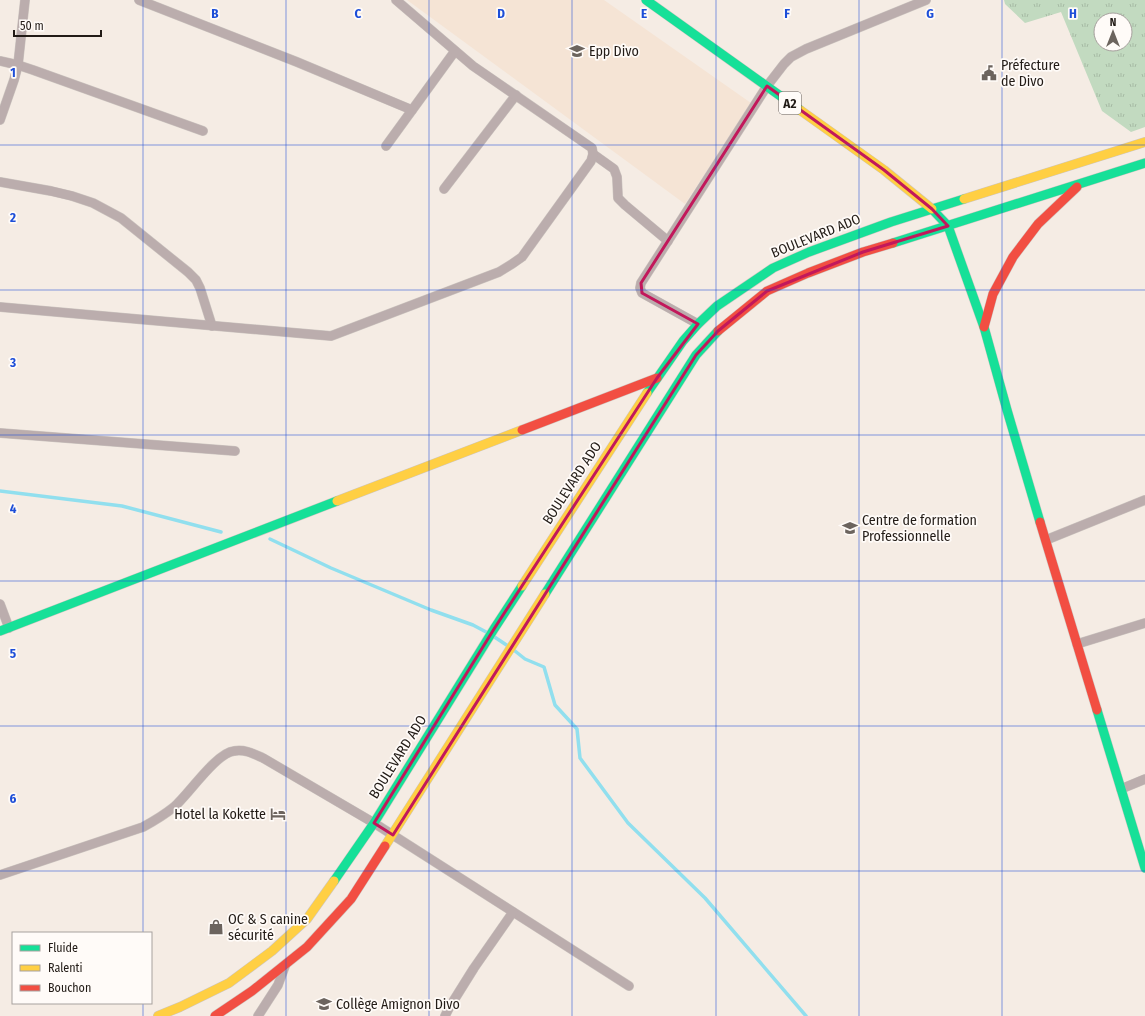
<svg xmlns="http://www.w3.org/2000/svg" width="1145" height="1016" font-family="'Fira Sans Condensed',sans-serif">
	<defs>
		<pattern id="grass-tufts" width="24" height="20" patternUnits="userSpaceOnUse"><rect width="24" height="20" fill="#c2dac0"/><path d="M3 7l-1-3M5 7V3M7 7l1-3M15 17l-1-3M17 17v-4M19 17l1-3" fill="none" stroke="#a6baa4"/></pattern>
	</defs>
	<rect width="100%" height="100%" fill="#f5ece4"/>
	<polygon fill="#f5e4d5" points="407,0 604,0 751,103 685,204"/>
	<path fill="url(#grass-tufts)" fill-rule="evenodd" d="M1004,0h141v127l-14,5 -29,-21 -41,-99 -36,11 -20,-19zM1101,20h24v24h-24z"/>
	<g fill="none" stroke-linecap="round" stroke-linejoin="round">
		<g stroke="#91dfee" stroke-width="3.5">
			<polyline points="0,491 122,506 221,532"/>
			<polyline points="270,539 331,568 431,610 473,625 488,633"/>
			<polyline points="493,636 508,646"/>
			<polyline points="515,651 525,659 544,667 555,705 577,729 580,758 628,823 705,898 806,1016"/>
		</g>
		<g stroke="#cdc6c1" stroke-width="10">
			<g id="street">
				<polyline points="139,0 297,62 412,110"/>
				<polyline points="0,61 18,65 33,70 203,131"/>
				<polyline points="0,120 14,80 18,65 25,0"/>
				<polyline points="386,146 455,51"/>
				<polyline points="593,154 614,169 617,177 618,198 625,205 668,241"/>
				<polyline points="0,182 51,191 72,196 93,203 121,218 188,272 196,280 200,288 212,326"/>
				<polyline points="444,189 516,95"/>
				<polyline points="0,307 331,336 499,272 512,264 522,257 591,161 593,154 592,148 473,66 396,0"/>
				<polyline points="698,324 642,293 640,288 641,283 767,86 784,64 791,57 806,49 926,0"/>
				<polyline points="0,433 235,451"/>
				<polyline points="1046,540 1145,500"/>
				<polyline points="0,604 9,628"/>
				<polyline points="1077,644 1145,623"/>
				<polyline points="1121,789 1145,779"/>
				<path d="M0,875l143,-48c11,-6 21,-12 31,-20 15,-13 42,-54 60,-56 11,-2 20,3 29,7l111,65 255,163"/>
				<polyline points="258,1016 278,985 285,966"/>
				<polyline points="445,1016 449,1008 474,968 513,912"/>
			</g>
		</g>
		<g stroke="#cdc6c1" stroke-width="10">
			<g id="fast">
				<polyline points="646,0 800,110"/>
				<polyline points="932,209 948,226 984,327 1007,410 1040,522"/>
				<polyline points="893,243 1145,163"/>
				<polyline points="647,393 683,341 698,324 717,306 773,268 809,252 891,222 964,199"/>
				<polyline points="545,594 696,355 718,331"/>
				<polyline points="0,631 337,501"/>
				<polyline points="1097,710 1145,868"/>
				<polyline points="334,881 374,823 494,629 522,586"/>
			</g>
		</g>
		<g stroke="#cdc6c1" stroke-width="10">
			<g id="slow">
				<polyline points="800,110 884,170 932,209"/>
				<polyline points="964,199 1145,142"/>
				<polyline points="337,501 522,430"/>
				<polyline points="522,586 647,393"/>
				<polyline points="385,846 545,594"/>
				<polyline points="158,1016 180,1007 229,983 272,951 307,919 334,881"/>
			</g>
		</g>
		<g stroke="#cdc6c1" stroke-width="10">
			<g id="jam">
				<polyline points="984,327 993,294 1013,257 1038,224 1077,187"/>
				<polyline points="718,331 767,291 808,273 863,252 893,243"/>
				<polyline points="522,430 657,378"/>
				<polyline points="1040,522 1097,710"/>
				<polyline points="215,1016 252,991 307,947 351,899 385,846"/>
			</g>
		</g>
		<use href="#street" stroke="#bbadad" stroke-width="9"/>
		<use href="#fast" stroke="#16e098" stroke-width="9"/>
		<use href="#slow" stroke="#ffcf43" stroke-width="9"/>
		<use href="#jam" stroke="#f24e42" stroke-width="9"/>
	</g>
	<path fill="none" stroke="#c2185b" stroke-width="3" stroke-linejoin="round" d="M767,86l117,84 48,39 16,17 -85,26 -96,39 -49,40 -22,24 -303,480 -19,-12 120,-194 163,-251 41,-54 -56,-31 -1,-10z"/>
	<path fill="none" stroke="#1d4ed8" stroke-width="1" stroke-opacity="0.55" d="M143,0v933M286,0v1016M429,0v1016M572,0v1016M716,0v1016M859,0v1016M1002,0v1016M0,145h1145M0,290h1145M0,435h1145M0,581h1145M0,726h1145M0,871h1145M143,1003v13"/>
	<defs>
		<g id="school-bare" transform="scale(1.2)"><path d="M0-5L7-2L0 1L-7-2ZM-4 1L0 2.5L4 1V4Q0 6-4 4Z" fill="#6c645e" stroke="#fffbf8" stroke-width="2.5" paint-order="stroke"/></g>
		<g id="civic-bare" transform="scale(1.2)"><path d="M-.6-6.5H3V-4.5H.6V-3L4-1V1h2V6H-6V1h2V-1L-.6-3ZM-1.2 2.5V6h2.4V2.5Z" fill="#6c645e" stroke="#fffbf8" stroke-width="2.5" paint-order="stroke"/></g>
		<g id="hotel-bare" transform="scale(1.2)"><path d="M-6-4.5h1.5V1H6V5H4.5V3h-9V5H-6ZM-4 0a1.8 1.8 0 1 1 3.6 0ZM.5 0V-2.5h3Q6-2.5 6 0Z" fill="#6c645e" stroke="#fffbf8" stroke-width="2.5" paint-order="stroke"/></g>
		<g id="shop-bare" transform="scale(1.2)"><path d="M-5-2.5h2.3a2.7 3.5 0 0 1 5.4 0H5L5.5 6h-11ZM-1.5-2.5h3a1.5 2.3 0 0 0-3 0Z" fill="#6c645e" stroke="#fffbf8" stroke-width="2.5" paint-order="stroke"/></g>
		<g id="university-bare" transform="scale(1.2)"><path d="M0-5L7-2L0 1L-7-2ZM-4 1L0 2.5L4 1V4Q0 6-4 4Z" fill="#6c645e" stroke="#fffbf8" stroke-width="2.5" paint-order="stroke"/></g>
	</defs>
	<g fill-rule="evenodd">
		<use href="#school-bare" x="577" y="51"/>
		<use href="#civic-bare" x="989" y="73"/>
		<use href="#school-bare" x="850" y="528"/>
		<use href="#hotel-bare" x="278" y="814"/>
		<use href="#shop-bare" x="216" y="927"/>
		<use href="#university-bare" x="324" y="1004"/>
	</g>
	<g text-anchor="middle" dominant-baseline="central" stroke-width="3.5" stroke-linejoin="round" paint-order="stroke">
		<rect fill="#fffbf8" stroke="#645e5a" stroke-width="1" x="779" y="92" width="22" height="22" rx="3"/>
		<g font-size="13" font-weight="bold" fill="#221b16">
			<text x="790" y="103">A2</text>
		</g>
		<g font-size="14" fill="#221b16" stroke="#fffbf8" text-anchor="start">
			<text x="589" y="51">Epp Divo</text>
			<text x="1001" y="65">Préfecture<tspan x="1001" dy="16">de Divo</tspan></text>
			<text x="862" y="520">Centre de formation<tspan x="862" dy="16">Professionnelle</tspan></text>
			<text x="266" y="814" text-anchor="end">Hotel la Kokette</text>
			<text x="228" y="919">OC &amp; S canine<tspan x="228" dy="16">sécurité</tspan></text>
			<text x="336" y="1004">Collège Amignon Divo</text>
		</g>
		<g font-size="14" fill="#221b16" stroke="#fffbf8">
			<text transform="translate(816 236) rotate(-22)">BOULEVARD ADO</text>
			<text transform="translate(572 483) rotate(-57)">BOULEVARD ADO</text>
			<text transform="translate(398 757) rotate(-58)">BOULEVARD ADO</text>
		</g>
	</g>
	<g font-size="13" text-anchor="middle" font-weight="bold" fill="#1d4ed8" stroke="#fffbf8" stroke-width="3.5" stroke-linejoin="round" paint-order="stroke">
		<text x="215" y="18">B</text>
		<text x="358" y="18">C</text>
		<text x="501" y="18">D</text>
		<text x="644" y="18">E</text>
		<text x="787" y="18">F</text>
		<text x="930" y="18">G</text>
		<text x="1073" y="18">H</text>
		<text x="13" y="77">1</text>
		<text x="13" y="222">2</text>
		<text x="13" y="367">3</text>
		<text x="13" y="513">4</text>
		<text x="13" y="658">5</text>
		<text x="13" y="803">6</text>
	</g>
	<rect x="12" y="932" width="140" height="72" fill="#fffbf8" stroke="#a7a19e"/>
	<rect x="20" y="945" width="20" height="6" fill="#16e098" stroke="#a7a19e"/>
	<text x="48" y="952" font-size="12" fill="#221b16">Fluide</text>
	<rect x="20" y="965" width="20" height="6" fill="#ffcf43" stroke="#a7a19e"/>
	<text x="48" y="972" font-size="12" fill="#221b16">Ralenti</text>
	<rect x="20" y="985" width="20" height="6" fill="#f24e42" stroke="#a7a19e"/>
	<text x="48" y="992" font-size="12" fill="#221b16">Bouchon</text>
	<g transform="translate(1113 32)"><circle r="19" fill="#fffbf8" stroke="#a7a19e"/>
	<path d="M0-3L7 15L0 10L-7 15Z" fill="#6c645e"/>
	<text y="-6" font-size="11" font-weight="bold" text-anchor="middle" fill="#221b16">N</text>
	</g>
	<path d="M14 30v6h87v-6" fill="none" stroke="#221b16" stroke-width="2"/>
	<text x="20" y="30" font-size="12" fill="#221b16" stroke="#fffbf8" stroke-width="3" paint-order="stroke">50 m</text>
</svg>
